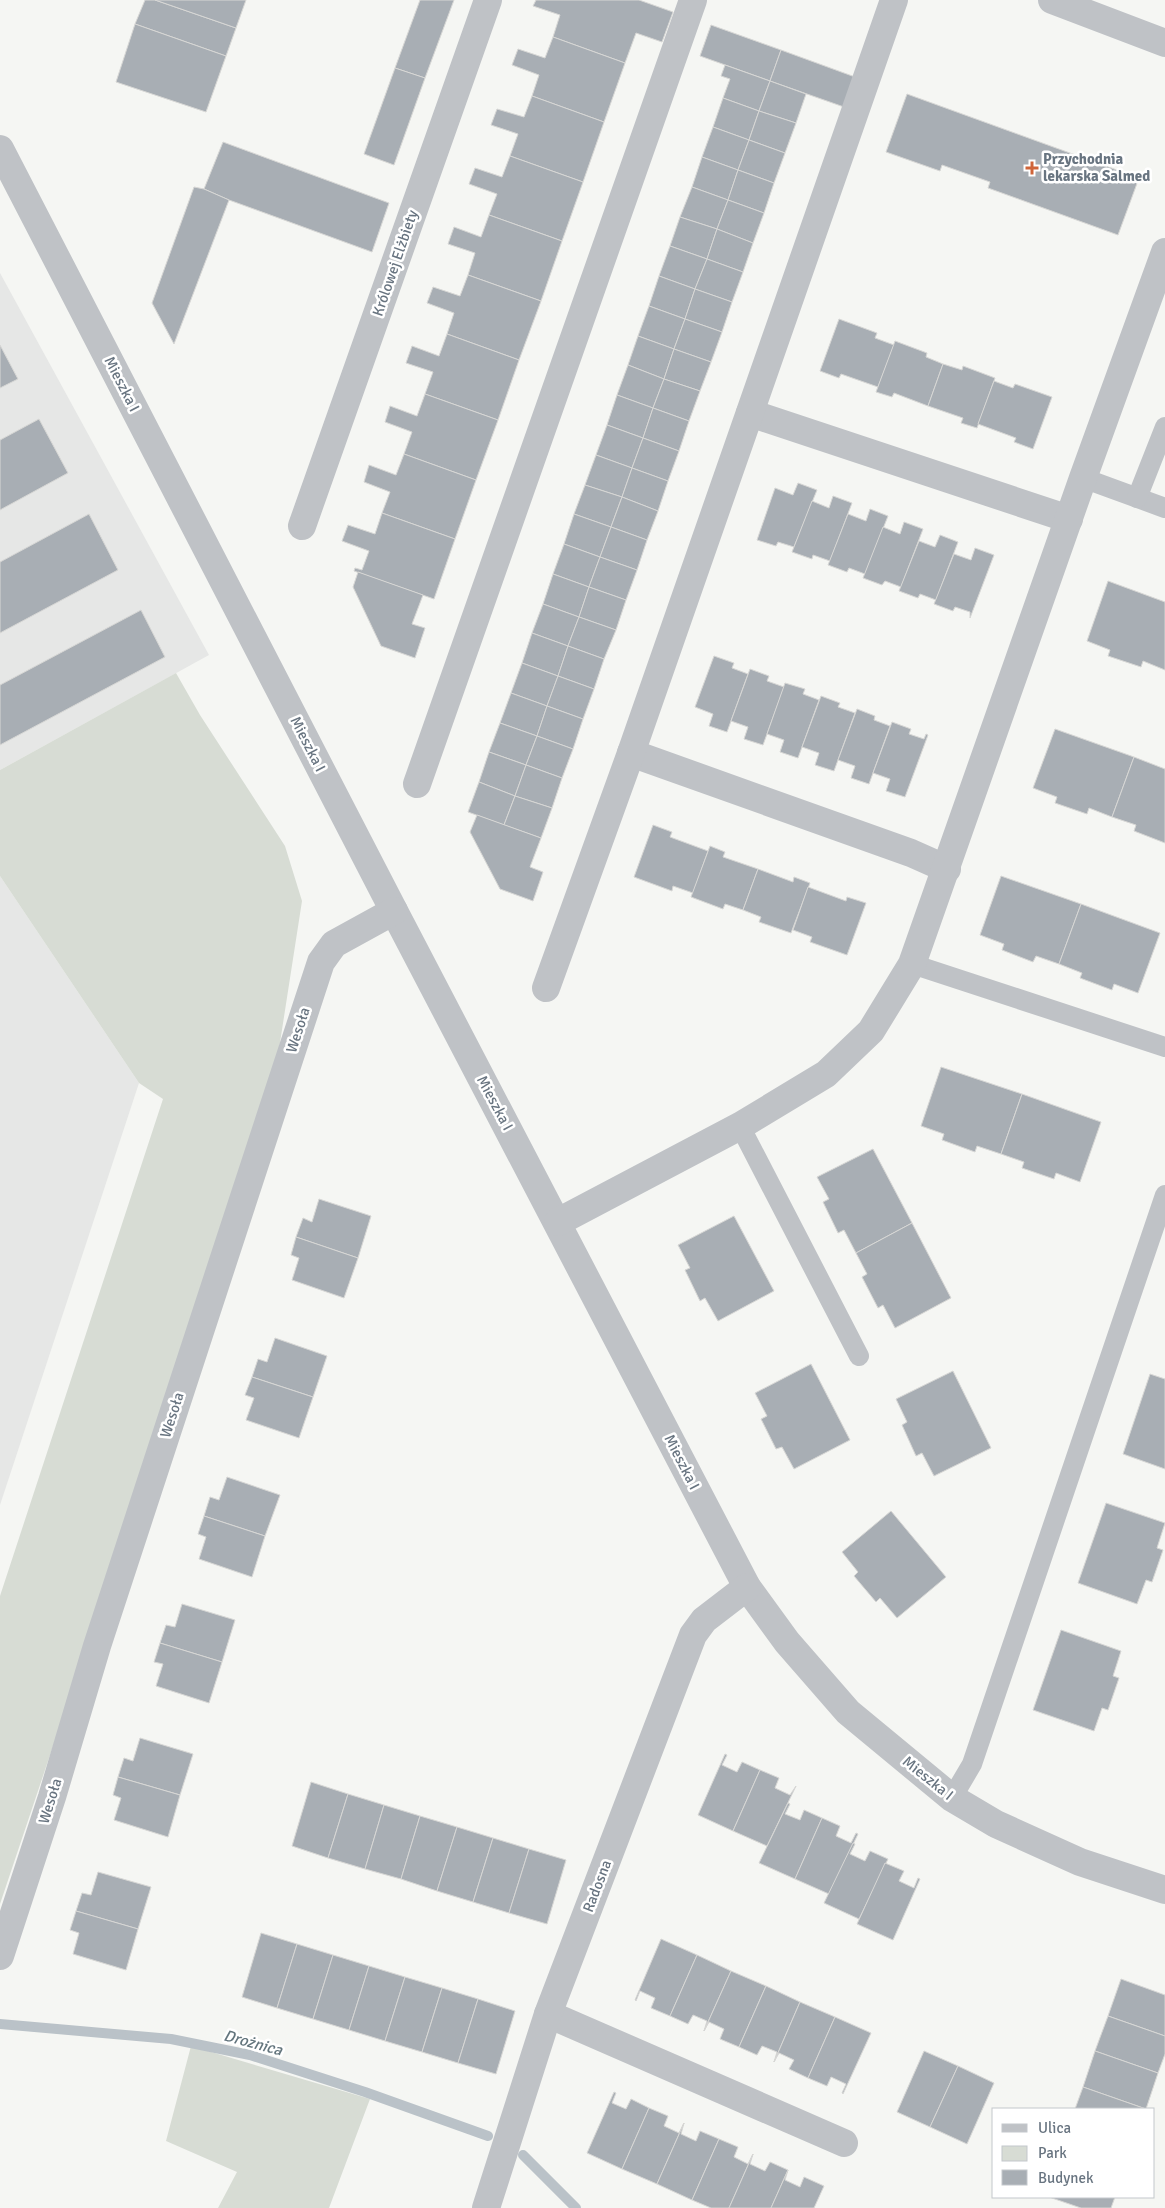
<svg xmlns="http://www.w3.org/2000/svg" width="1165" height="2208" font-family="Signika,sans-serif">
	<rect width="100%" height="100%" fill="#f5f6f3"/>
	<g fill="#e6e7e6">
		<polygon points="0,273 209,655 0,770"/>
		<polygon points="0,876 139,1083 0,1505"/>
	</g>
	<g fill="#d7dcd4">
		<polygon points="176,673 200,715 285,846 302,901 272,1094 0,1904 0,1596 163,1099 139,1083 0,876 0,770"/>
		<polygon points="191,2046 370,2099 329,2208 218,2208 237,2172 166,2141"/>
	</g>
	<g fill="none" stroke-linecap="round" stroke-linejoin="round">
		<g stroke="#bac2c8" stroke-width="10">
			<polyline points="0,2024 171,2039 250,2055 365,2092 488,2136"/>
			<polyline points="523,2155 576,2208"/>
		</g>
	</g>
	<g fill="#a8aeb4" stroke="#d7d7d5">
		<polygon points="145,0 155,0 236,28 226,56 135,24"/>
		<polygon points="155,0 246,0 236,28"/>
		<polygon points="420,0 454,0 425,78 395,68"/>
		<polygon points="536,0 639,0 673,12 662,42 636,33 625,63 553,37 560,15 533,6"/>
		<polygon points="135,24 226,56 206,112 116,82"/>
		<polygon points="711,25 781,50 770,81 700,56"/>
		<polygon points="553,37 625,63 604,122 532,96 539,75 512,65 518,49 545,58"/>
		<polygon points="781,50 855,77 844,107 770,81"/>
		<polygon points="725,65 770,81 759,111 723,98 730,79 721,76"/>
		<polygon points="395,68 425,78 394,165 364,154"/>
		<polygon points="770,81 806,94 796,123 759,111"/>
		<polygon points="907,94 1139,178 1118,235 988,188 990,182 942,165 940,171 886,152"/>
		<polygon points="532,96 604,122 583,182 510,156 518,134 491,125 497,109 524,117"/>
		<polygon points="723,98 759,111 749,140 713,127"/>
		<polygon points="759,111 796,123 785,153 749,140"/>
		<polygon points="713,127 749,140 738,170 702,157"/>
		<polygon points="749,140 785,153 774,183 738,170"/>
		<polygon points="223,142 389,203 372,252 229,200 204,189"/>
		<polygon points="510,156 583,182 562,241 489,215 497,194 469,184 475,168 502,177"/>
		<polygon points="702,157 738,170 728,200 692,187"/>
		<polygon points="738,170 774,183 764,213 728,200"/>
		<polygon points="194,187 204,189 229,200 174,344 152,303"/>
		<polygon points="692,187 728,200 717,229 680,217"/>
		<polygon points="728,200 764,213 753,243 717,229"/>
		<polygon points="489,215 562,241 541,301 468,275 475,253 448,244 454,227 481,237"/>
		<polygon points="680,217 717,229 707,259 670,246"/>
		<polygon points="717,229 753,243 743,272 707,259"/>
		<polygon points="670,246 707,259 695,289 659,276"/>
		<polygon points="707,259 743,272 732,302 695,289"/>
		<polygon points="468,275 541,301 519,360 447,334 454,313 427,303 433,287 460,296"/>
		<polygon points="659,276 695,289 685,319 649,306"/>
		<polygon points="695,289 732,302 722,332 685,319"/>
		<polygon points="649,306 685,319 674,349 638,336"/>
		<polygon points="685,319 722,332 711,362 674,349"/>
		<polygon points="839,319 877,333 875,338 894,345 878,387 841,374 839,378 820,371"/>
		<polygon points="447,334 519,360 498,420 425,394 433,372 406,363 412,346 439,356"/>
		<polygon points="638,336 674,349 664,379 628,365"/>
		<polygon points="895,341 927,353 926,357 943,364 928,406 894,393 892,397 876,392"/>
		<polygon points="0,345 18,379 0,388"/>
		<polygon points="674,349 711,362 700,391 664,379"/>
		<polygon points="943,364 962,370 963,366 995,378 977,428 961,423 963,418 928,406"/>
		<polygon points="628,365 664,379 653,408 617,395"/>
		<polygon points="664,379 700,391 689,421 653,408"/>
		<polygon points="994,381 1013,388 1015,384 1052,397 1033,449 1014,442 1016,438 978,424"/>
		<polygon points="425,394 498,420 476,480 404,454 412,432 385,422 390,406 417,416"/>
		<polygon points="617,395 653,408 643,438 607,425"/>
		<polygon points="653,408 689,421 679,451 643,438"/>
		<polygon points="39,419 68,473 0,510 0,440"/>
		<polygon points="607,425 643,438 632,468 596,455"/>
		<polygon points="643,438 679,451 668,481 632,468"/>
		<polygon points="404,454 476,480 455,539 382,513 390,492 364,482 369,465 396,475"/>
		<polygon points="596,455 632,468 622,497 585,485"/>
		<polygon points="632,468 668,481 658,511 622,497"/>
		<polygon points="798,483 817,490 794,547 778,542 776,546 757,540 775,488 793,495"/>
		<polygon points="585,485 622,497 611,527 574,514"/>
		<polygon points="833,496 852,503 830,561 813,555 812,559 792,552 812,501 829,508"/>
		<polygon points="622,497 658,511 647,540 611,527"/>
		<polygon points="870,509 888,516 865,574 849,568 847,572 828,565 848,514 866,521"/>
		<polygon points="382,513 455,539 434,599 354,571 355,568 362,570 369,551 342,541 348,525 375,534"/>
		<polygon points="89,514 118,570 0,633 0,562"/>
		<polygon points="574,514 611,527 600,557 564,544"/>
		<polygon points="904,522 923,529 901,587 885,581 882,585 863,578 883,527 900,534"/>
		<polygon points="611,527 647,540 637,570 600,557"/>
		<polygon points="940,535 958,542 936,600 920,594 918,598 899,591 919,541 935,547"/>
		<polygon points="564,544 600,557 589,587 553,574"/>
		<polygon points="975,548 994,555 970,618 970,612 955,607 953,611 934,604 954,554 971,560"/>
		<polygon points="600,557 637,570 626,600 589,587"/>
		<polygon points="358,572 423,595 412,624 425,628 415,658 381,646 353,587"/>
		<polygon points="553,574 589,587 579,617 543,604"/>
		<polygon points="1108,581 1165,602 1165,670 1143,661 1141,667 1108,656 1110,650 1087,641"/>
		<polygon points="589,587 626,600 616,630 579,617"/>
		<polygon points="543,604 579,617 568,646 532,633"/>
		<polygon points="141,610 165,657 0,745 0,685"/>
		<polygon points="579,617 616,630 604,659 568,646"/>
		<polygon points="532,633 568,646 558,676 522,663"/>
		<polygon points="568,646 604,659 594,689 558,676"/>
		<polygon points="714,656 734,663 732,668 748,674 727,732 709,726 713,714 695,707"/>
		<polygon points="522,663 558,676 547,706 511,693"/>
		<polygon points="750,669 769,676 767,681 784,687 763,745 744,739 748,727 731,721"/>
		<polygon points="558,676 594,689 583,719 547,706"/>
		<polygon points="785,683 805,689 803,694 819,700 798,758 780,752 784,740 767,734"/>
		<polygon points="511,693 547,706 537,736 500,723"/>
		<polygon points="821,696 840,703 838,707 855,713 834,771 815,765 819,753 802,747"/>
		<polygon points="547,706 583,719 573,749 537,736"/>
		<polygon points="857,709 875,716 874,720 890,726 869,784 851,778 855,766 838,760"/>
		<polygon points="892,722 911,729 909,734 924,739 926,734 928,735 905,797 886,791 890,779 873,773"/>
		<polygon points="500,723 537,736 526,765 489,752"/>
		<polygon points="1055,729 1134,757 1112,817 1089,808 1087,814 1055,803 1057,797 1033,788"/>
		<polygon points="537,736 573,749 562,778 526,765"/>
		<polygon points="489,752 526,765 515,796 479,782"/>
		<polygon points="1134,757 1165,769 1165,843 1134,831 1136,825 1112,817"/>
		<polygon points="526,765 562,778 552,808 515,796"/>
		<polygon points="479,782 515,796 504,825 468,812"/>
		<polygon points="515,796 552,808 541,838 504,825"/>
		<polygon points="477,815 541,838 530,867 543,872 533,901 500,889 470,832"/>
		<polygon points="653,825 672,832 670,837 708,851 693,893 673,886 672,891 634,877"/>
		<polygon points="710,846 725,852 723,857 758,869 743,910 725,904 723,909 691,897"/>
		<polygon points="758,869 793,882 794,877 810,883 791,933 759,922 761,917 743,910"/>
		<polygon points="1001,876 1081,904 1059,964 1036,956 1033,962 1002,950 1004,944 980,935"/>
		<polygon points="808,887 846,901 847,897 866,903 847,955 810,942 812,937 793,930"/>
		<polygon points="1081,904 1160,933 1138,993 1114,984 1112,990 1080,978 1082,973 1059,964"/>
		<polygon points="941,1067 1022,1094 1001,1154 977,1146 975,1152 942,1140 944,1134 921,1126"/>
		<polygon points="1022,1094 1101,1122 1080,1182 1056,1173 1054,1179 1022,1168 1024,1162 1001,1154"/>
		<polygon points="873,1149 912,1223 856,1253 844,1230 838,1233 823,1202 829,1199 817,1177"/>
		<polygon points="319,1199 371,1216 358,1258 296,1237 303,1218 312,1222"/>
		<polygon points="734,1216 774,1291 718,1321 705,1298 700,1301 685,1270 690,1268 678,1245"/>
		<polygon points="912,1223 951,1298 895,1328 883,1305 878,1308 862,1277 867,1274 856,1253"/>
		<polygon points="296,1237 358,1258 344,1298 292,1280 299,1258 291,1255"/>
		<polygon points="275,1338 327,1356 313,1397 252,1377 258,1359 267,1362"/>
		<polygon points="811,1364 850,1440 794,1469 782,1447 776,1449 761,1419 767,1416 755,1393"/>
		<polygon points="953,1371 991,1448 934,1476 922,1453 916,1456 902,1425 907,1422 896,1399"/>
		<polygon points="1150,1374 1165,1379 1165,1469 1123,1454"/>
		<polygon points="252,1377 313,1397 299,1438 246,1420 254,1398 245,1395"/>
		<polygon points="227,1477 280,1495 265,1536 204,1516 210,1497 219,1500"/>
		<polygon points="1106,1503 1165,1523 1157,1548 1163,1550 1152,1582 1146,1580 1137,1604 1078,1583"/>
		<polygon points="891,1511 946,1577 897,1618 880,1598 876,1602 854,1576 858,1572 842,1552"/>
		<polygon points="204,1516 265,1536 252,1577 199,1559 206,1537 198,1534"/>
		<polygon points="182,1604 235,1620 222,1662 160,1643 166,1625 175,1627"/>
		<polygon points="1061,1630 1121,1651 1113,1676 1119,1678 1108,1710 1102,1708 1094,1731 1033,1710"/>
		<polygon points="160,1643 222,1662 209,1703 156,1686 163,1664 154,1662"/>
		<polygon points="140,1738 193,1754 180,1795 118,1777 124,1758 133,1761"/>
		<polygon points="725,1754 727,1755 722,1765 737,1772 742,1762 760,1770 733,1831 698,1815"/>
		<polygon points="760,1770 779,1778 775,1788 790,1795 796,1786 767,1846 733,1831"/>
		<polygon points="118,1777 180,1795 168,1837 114,1820 121,1798 113,1795"/>
		<polygon points="311,1782 348,1794 328,1858 292,1846"/>
		<polygon points="348,1794 384,1805 365,1869 328,1858"/>
		<polygon points="788,1803 790,1804 785,1814 800,1820 804,1810 822,1818 795,1879 759,1863"/>
		<polygon points="384,1805 420,1816 401,1879 365,1869"/>
		<polygon points="420,1816 457,1827 437,1891 401,1879"/>
		<polygon points="822,1818 840,1826 836,1836 851,1843 856,1833 858,1834 829,1894 795,1879"/>
		<polygon points="457,1827 493,1838 473,1902 437,1891"/>
		<polygon points="493,1838 529,1849 509,1913 473,1902"/>
		<polygon points="853,1843 855,1844 850,1854 865,1861 870,1851 888,1859 859,1919 824,1903"/>
		<polygon points="529,1849 566,1860 547,1924 509,1913"/>
		<polygon points="885,1863 904,1871 899,1881 914,1888 918,1878 920,1879 893,1940 857,1924"/>
		<polygon points="98,1872 151,1887 138,1929 76,1911 82,1893 91,1895"/>
		<polygon points="76,1911 138,1929 126,1970 73,1954 79,1933 70,1930"/>
		<polygon points="261,1933 297,1944 277,2008 242,1997"/>
		<polygon points="661,1939 697,1955 670,2016 651,2008 655,1998 640,1991 636,2001 635,2000"/>
		<polygon points="297,1944 333,1955 313,2019 277,2008"/>
		<polygon points="333,1955 369,1966 349,2030 313,2019"/>
		<polygon points="697,1955 731,1971 704,2031 707,2021 693,2015 688,2024 670,2016"/>
		<polygon points="369,1966 405,1977 385,2041 349,2030"/>
		<polygon points="731,1971 766,1986 739,2047 720,2039 724,2029 709,2022 704,2031"/>
		<polygon points="405,1977 442,1988 422,2052 385,2041"/>
		<polygon points="1121,1979 1165,1995 1165,2036 1108,2016"/>
		<polygon points="766,1986 800,2002 774,2062 777,2052 762,2046 757,2055 739,2047"/>
		<polygon points="442,1988 478,1999 458,2063 422,2052"/>
		<polygon points="478,1999 515,2011 496,2074 458,2063"/>
		<polygon points="800,2002 835,2017 808,2078 789,2069 794,2060 779,2053 774,2062"/>
		<polygon points="1108,2016 1165,2036 1165,2054 1158,2073 1095,2051"/>
		<polygon points="835,2017 871,2033 843,2094 842,2093 846,2084 831,2077 827,2086 808,2078"/>
		<polygon points="924,2051 958,2066 930,2127 897,2112"/>
		<polygon points="1095,2051 1158,2073 1146,2109 1083,2087"/>
		<polygon points="958,2066 994,2083 967,2144 930,2127"/>
		<polygon points="1083,2087 1146,2109 1075,2109"/>
		<polygon points="614,2092 616,2093 612,2103 626,2109 631,2099 649,2108 622,2169 587,2153"/>
		<polygon points="649,2108 668,2116 664,2126 679,2133 684,2123 657,2184 622,2169"/>
		<polygon points="684,2123 681,2134 696,2141 700,2131 719,2139 692,2200 657,2184"/>
		<polygon points="719,2139 738,2147 734,2157 748,2164 753,2154 729,2208 711,2208 692,2200"/>
		<polygon points="753,2154 750,2164 765,2171 770,2162 788,2170 771,2208 729,2208"/>
		<polygon points="788,2170 785,2180 800,2187 804,2177 824,2186 814,2208 771,2208"/>
		<polygon points="1049,2197 1115,2197 1111,2208 1081,2208"/>
	</g>
	<g fill="none" stroke-linecap="round" stroke-linejoin="round">
		<g stroke="#bfc2c6" stroke-width="20">
			<polyline points="1083,478 1165,508"/>
			<polyline points="1137,498 1165,427"/>
			<polyline points="912,964 1165,1047"/>
			<polyline points="740,1126 859,1356"/>
			<polyline points="952,1798 972,1764 1165,1195"/>
		</g>
		<g stroke="#bfc2c6" stroke-width="28">
			<polyline points="1052,0 1165,43"/>
			<polyline points="0,149 394,911 747,1587 787,1642 848,1712 952,1798 996,1824 1080,1862 1165,1890"/>
			<polyline points="750,413 1069,519"/>
			<polyline points="302,526 488,0"/>
			<polyline points="631,753 911,853 947,869"/>
			<polyline points="417,784 693,0"/>
			<polyline points="546,988 631,753 894,0"/>
			<polyline points="558,1222 740,1126 826,1074 871,1031 912,964 1083,478 1165,252"/>
			<polyline points="0,1956 52,1797 97,1646 321,962 334,944 394,911"/>
			<polyline points="548,2014 844,2143"/>
			<polyline points="486,2208 548,2014 693,1635 704,1620 747,1587"/>
		</g>
	</g>
	<path fill="#cf6439" stroke="#fff" stroke-width="2" d="M1029.5 160.5h5v5h5v5h-5v5h-5v-5h-5v-5h5z"/>
	<g text-anchor="middle" dominant-baseline="central" stroke-width="5" stroke-linejoin="round" paint-order="stroke">
		<g font-size="15" font-weight="bold" fill="#687480" stroke="#fff" text-anchor="start">
			<text x="1043" y="159">Przychodnia<tspan x="1043" dy="17">lekarska Salmed</tspan></text>
		</g>
		<g font-size="15" fill="#687480" stroke="#fff">
			<text transform="translate(395 263) rotate(-71)">Królowej Elżbiety</text>
			<text transform="translate(122 384) rotate(63)">Mieszka I</text>
			<text transform="translate(308 744) rotate(63)">Mieszka I</text>
			<text transform="translate(298 1030) rotate(-72)">Wesoła</text>
			<text transform="translate(495 1103) rotate(62)">Mieszka I</text>
			<text transform="translate(172 1415) rotate(-72)">Wesoła</text>
			<text transform="translate(682 1462) rotate(63)">Mieszka I</text>
			<text transform="translate(928 1778) rotate(39)">Mieszka I</text>
			<text transform="translate(50 1801) rotate(-73)">Wesoła</text>
			<text transform="translate(597 1886) rotate(-69)">Radosna</text>
		</g>
		<g font-size="16" font-style="italic" fill="#63757d" stroke="#fff">
			<text transform="translate(253 2043) rotate(15)">Drożnica</text>
		</g>
	</g>
	<rect x="992" y="2108" width="162" height="90" fill="#ffffff" stroke="#c3c7cc"/>
	<rect x="1002" y="2124" width="25" height="8" fill="#bfc2c6" stroke="#c3c7cc"/>
	<text x="1038" y="2133" font-size="15" fill="#687480">Ulica</text>
	<rect x="1002" y="2146" width="25" height="15" fill="#d7dcd4" stroke="#c3c7cc"/>
	<text x="1038" y="2158" font-size="15" fill="#687480">Park</text>
	<rect x="1002" y="2170" width="25" height="15" fill="#a8aeb4" stroke="#c3c7cc"/>
	<text x="1038" y="2183" font-size="15" fill="#687480">Budynek</text>
</svg>
